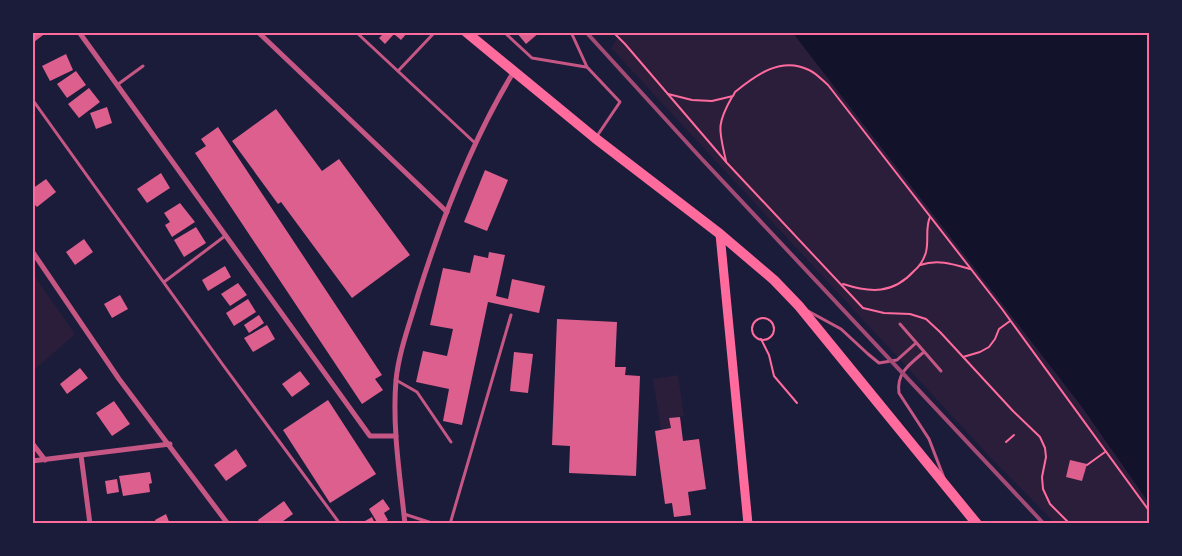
<svg xmlns="http://www.w3.org/2000/svg" width="1182" height="556" font-family="Figtree,sans-serif">
	<rect width="100%" height="100%" fill="#1b1b3a"/>
	<g fill="#2a1e3b">
		<polygon points="621,33 793,33 1082,407 1149,503 1149,523 1055,523 992,459 611,48"/>
		<polygon points="33,274 75,334 33,371 32,371"/>
		<polygon points="678,375 684,416 669,418 671,428 661,430 653,379"/>
	</g>
	<polygon fill="#12122b" points="793,33 1149,33 1149,503 1082,407"/>
	<g fill="#dd5f8e">
		<polygon points="32,32 47,32 34,42"/>
		<polygon points="385,32 408,32 401,40 394,34 385,44 379,38"/>
		<polygon points="516,32 540,32 526,44"/>
		<polygon points="66,54 73,70 50,81 42,66"/>
		<polygon points="76,71 86,85 67,98 57,84"/>
		<polygon points="89,88 100,102 79,118 68,104"/>
		<polygon points="107,107 112,123 96,129 90,113"/>
		<polygon points="276,109 322,171 339,159 410,255 352,298 281,202 278,204 232,141"/>
		<polygon points="218,127 382,375 375,379 383,390 362,404 195,153 206,146 201,139"/>
		<polygon points="485,170 508,180 487,231 464,222"/>
		<polygon points="161,173 170,188 147,203 137,189"/>
		<polygon points="46,179 56,192 37,207 32,202 32,189"/>
		<polygon points="180,203 195,222 172,237 165,225 170,222 164,213"/>
		<polygon points="196,227 206,243 184,257 174,240"/>
		<polygon points="84,239 93,252 75,265 66,252"/>
		<polygon points="489,252 505,255 496,296 508,299 512,279 545,286 539,313 488,302 462,425 443,421 449,389 416,382 423,351 447,356 453,329 430,325 443,268 470,273 474,255 488,258"/>
		<polygon points="225,266 231,277 208,291 202,280"/>
		<polygon points="238,283 247,295 230,306 221,294"/>
		<polygon points="120,295 128,309 112,318 104,304"/>
		<polygon points="248,299 256,312 234,326 226,313"/>
		<polygon points="259,315 264,323 249,333 244,325"/>
		<polygon points="557,319 617,322 615,367 626,367 625,375 640,376 636,476 569,473 570,446 552,445"/>
		<polygon points="267,325 275,339 253,352 244,338"/>
		<polygon points="514,352 533,354 528,393 510,391"/>
		<polygon points="80,368 88,378 67,394 60,384"/>
		<polygon points="300,371 310,384 292,397 282,384"/>
		<polygon points="328,400 376,474 330,503 283,430"/>
		<polygon points="114,401 130,424 112,436 96,413"/>
		<polygon points="680,417 683,441 699,439 706,489 688,492 691,515 674,517 672,503 665,504 655,431 671,428 669,418"/>
		<polygon points="236,449 247,466 226,481 214,465"/>
		<polygon points="1070,460 1087,464 1082,481 1066,477"/>
		<polygon points="150,472 152,483 149,484 150,492 123,496 119,476"/>
		<polygon points="117,479 119,492 107,494 105,481"/>
		<polygon points="383,499 390,509 384,513 388,520 382,524 378,524 369,509"/>
		<polygon points="284,501 293,514 279,524 260,524 258,520"/>
		<polygon points="166,514 170,524 156,524 155,520"/>
		<polygon points="372,517 375,524 366,524 365,521"/>
	</g>
	<g fill="none" stroke-linecap="round" stroke-linejoin="round">
		<g stroke="#ff6b9d" stroke-width="2">
			<polyline points="613,32 625,44 727,163 863,308 884,313 910,314 926,319 940,332 1013,411 1040,437 1045,448 1046,457 1042,477 1043,489 1050,504 1070,524"/>
			<path d="M668,94l24,6 20,1 21,-5 2,-4c21,-17 46,-36 74,-22 7,3 13,10 19,15l174,224 148,203"/>
			<path d="M726,161c-7,-31 -10,-36 6,-64"/>
			<path d="M920,265c18,-6 33,-1 50,4"/>
			<path d="M843,284c28,9 50,10 71,-13 6,-5 10,-12 12,-19 3,-12 -1,-24 4,-35"/>
			<circle cx="763" cy="329" r="11"/>
			<polyline points="761,339 769,355 774,376 797,403"/>
			<polyline points="963,357 980,352 989,347 995,339 999,329 1010,321"/>
			<polyline points="1006,442 1014,435"/>
			<polyline points="1087,465 1105,452"/>
		</g>
		<g stroke="#c65784" stroke-width="3">
			<polyline points="356,32 475,143"/>
			<polyline points="504,32 532,58 586,67"/>
			<polyline points="571,32 587,67 620,102 597,136"/>
			<polyline points="398,71 435,32"/>
			<polyline points="117,85 143,66"/>
			<polyline points="32,99 223,365 340,524"/>
			<polyline points="164,282 225,236"/>
			<polyline points="808,311 841,329 868,354 879,363 897,360 916,343"/>
			<polyline points="900,324 941,371"/>
			<path d="M924,352c-14,12 -28,21 -25,41l30,46 15,39"/>
			<polyline points="396,380 417,392 451,442"/>
			<polyline points="404,514 435,524"/>
			<polyline points="450,524 511,315"/>
		</g>
		<g stroke="#c65784" stroke-width="5">
			<polyline points="79,32 370,436 396,436"/>
			<polyline points="258,32 447,212"/>
			<polyline points="32,251 119,379 228,524"/>
			<polyline points="32,443 45,460"/>
			<polyline points="81,455 90,524"/>
			<polyline points="32,461 170,444"/>
			<path d="M405,524c-5,-48 -13,-97 -9,-144 3,-29 14,-57 22,-85 24,-77 53,-153 95,-222"/>
		</g>
		<polyline stroke="#ff6b9d" stroke-width="9" points="720,234 748,524"/>
		<polyline stroke="#ff6b9d" stroke-width="10" points="466,32 595,138 720,234 774,280 799,306 977,524"/>
		<polyline stroke="#a44b75" stroke-width="4" points="586,32 700,157 1044,524"/>
	</g>
	<rect width="1182" height="556" fill="none" stroke="#1b1b3a" stroke-width="68"/>
	<rect x="34" y="34" width="1114" height="488" fill="none" stroke="#ff6b9d" stroke-width="2"/>
</svg>
